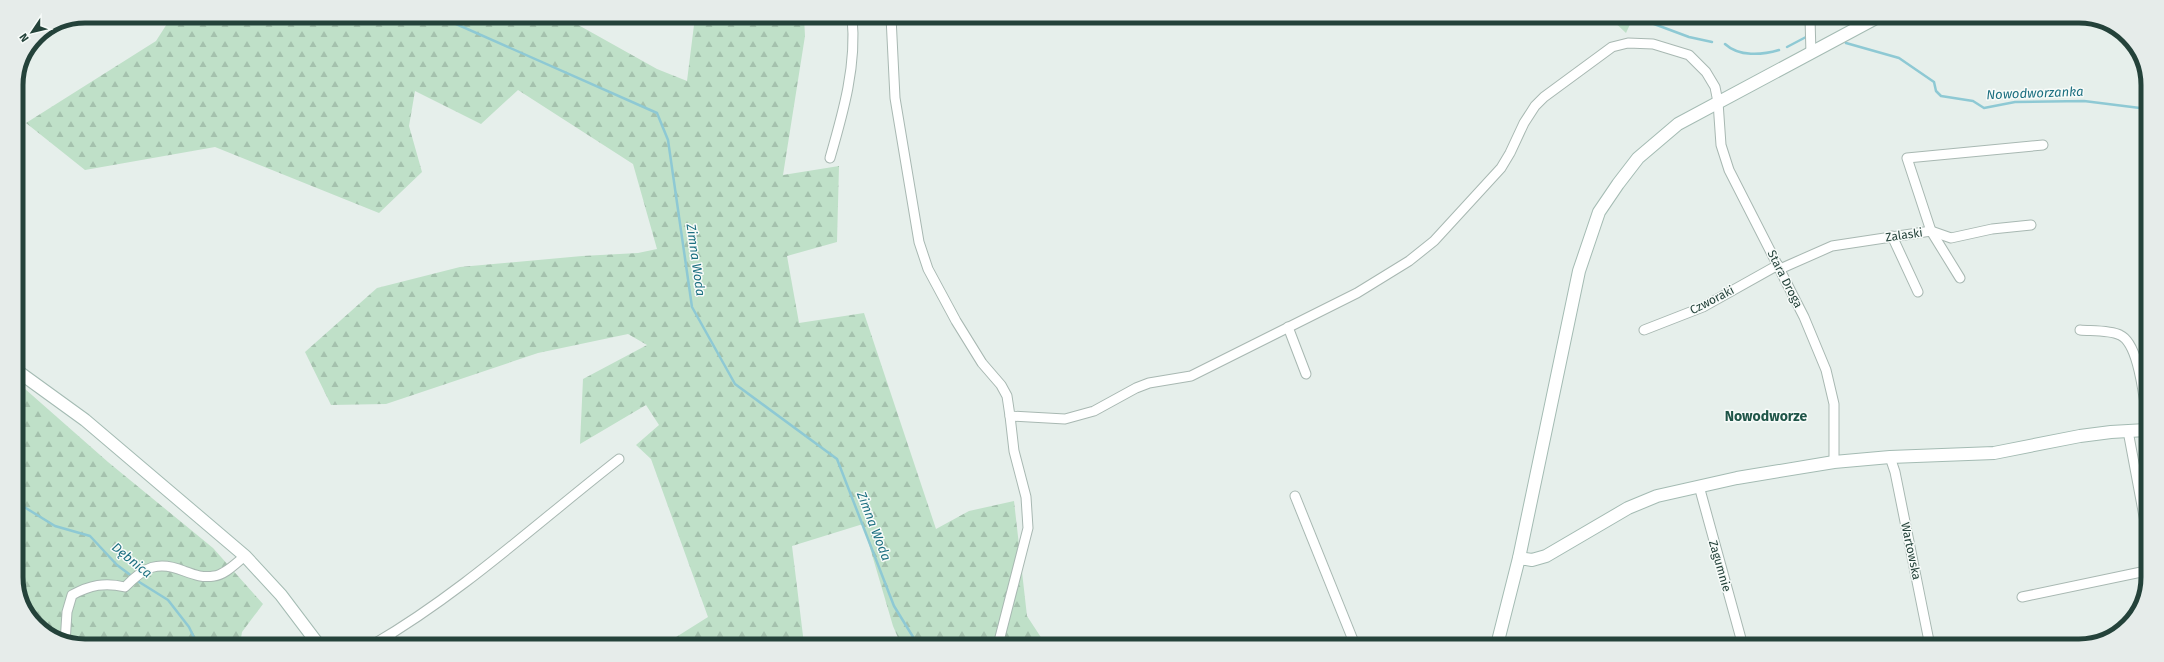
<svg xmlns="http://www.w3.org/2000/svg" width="2164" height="662" font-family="'Fira Sans',sans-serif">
	<defs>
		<pattern id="forest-firs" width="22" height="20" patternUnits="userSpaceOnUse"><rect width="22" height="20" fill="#bfe0c8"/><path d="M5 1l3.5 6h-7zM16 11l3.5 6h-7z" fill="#a4c1ad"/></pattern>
	</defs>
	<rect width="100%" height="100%" fill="#e6efeb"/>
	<g fill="url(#forest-firs)">
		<polygon points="172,16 564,17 657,69 687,81 695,17 804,17 805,36 783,175 839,166 837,242 787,256 799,323 864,313 936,529 969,511 1014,501 1027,616 1046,645 967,645 965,641 960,645 901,645 893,626 863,524 792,546 804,644 665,644 708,617 651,459 636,445 659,425 646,405 580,444 583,379 647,345 628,334 538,353 386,404 331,405 305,352 377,288 460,267 582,256 638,253 657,249 633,164 518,90 481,124 415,91 409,126 422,172 379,213 215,147 85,170 26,123 156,41"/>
		<polygon points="1610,18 1633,18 1626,33"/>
		<polygon points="16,381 108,462 213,548 263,604 242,632 240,644 77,644 28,613 16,582"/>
	</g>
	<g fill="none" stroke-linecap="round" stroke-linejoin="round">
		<g stroke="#8ec9d4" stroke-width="2.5">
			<polyline points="438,16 657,113 668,140 692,307 735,384 837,459 894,606 918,645"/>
			<polyline points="1638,18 1689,37 1712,42"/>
			<polyline points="1846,43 1899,58 1934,82 1936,91 1941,96 1973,101 1984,108 2015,102 2084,101 2148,109"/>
			<path d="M1725,44c14,13 37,11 54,6"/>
			<polyline points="1787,47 1806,37"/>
			<polyline points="16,502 55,526 90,536 117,565 133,577"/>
			<polyline points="136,580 168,600 189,627 197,644"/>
		</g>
		<g stroke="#a8b8b2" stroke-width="11">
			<g id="street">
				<polyline points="891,17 895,98 919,242 928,269 956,321 982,363 1001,385 1007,396 1010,416 1065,419 1094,411 1136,388 1149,383 1191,376 1357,293 1409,261 1434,241 1501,168 1510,153 1524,123 1535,106 1544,97 1612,47 1628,43 1653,44 1689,55 1706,72 1715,87 1718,102 1721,145 1729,170 1804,317 1826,370 1834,404 1834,462"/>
				<polyline points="1810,18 1811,54"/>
				<path d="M830,158c13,-45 27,-93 22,-141"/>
				<polyline points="1892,236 1918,292"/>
				<polyline points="1780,269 1832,246 1931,231 1951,238 1992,229 2031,225"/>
				<polyline points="1960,278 1931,231 1907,158 2043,145"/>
				<polyline points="1288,327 1306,374"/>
				<polyline points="1644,330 1703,307 1778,265"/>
				<path d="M2080,330c12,1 30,0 40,5 18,8 23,57 26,75"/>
				<polyline points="2128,431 2146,527"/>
				<polyline points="1890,457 1895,472 1930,646"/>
				<polyline points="1699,486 1743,646"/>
				<polyline points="1295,496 1355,645"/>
				<polyline points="2022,597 2146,571"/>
				<polyline points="389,636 396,644"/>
				<path d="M65,643l2,-31 5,-17c18,-10 33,-13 53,-8 19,-20 33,-27 59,-16 11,4 19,7 30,5 11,-1 22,-13 31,-20"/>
				<path d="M374,644c89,-52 164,-122 245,-185"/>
				<polyline points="998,645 1028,528 1026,497 1014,451 1010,416"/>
			</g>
		</g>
		<g stroke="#a4bbb3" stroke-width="14">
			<g id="secondary">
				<polyline points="16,370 85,420 245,556 281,595 318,644"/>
				<polyline points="1519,558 1532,560 1546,556 1628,508 1657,496 1737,478 1834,462 1890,457 1994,453 2080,436 2111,432 2146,430"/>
				<polyline points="1497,645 1519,558 1579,271 1599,212 1618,184 1638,158 1678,124 1876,18"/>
			</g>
		</g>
		<use href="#street" stroke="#fff" stroke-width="9"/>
		<use href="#secondary" stroke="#fff" stroke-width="12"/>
	</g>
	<g text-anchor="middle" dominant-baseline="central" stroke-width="3" stroke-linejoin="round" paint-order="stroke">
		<g font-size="12" fill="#24423a" stroke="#f7fbf9">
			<text transform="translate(1904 235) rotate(-8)">Zalaski</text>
			<text transform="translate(1785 279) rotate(63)">Stara Droga</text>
			<text transform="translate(1712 300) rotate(-27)">Czworaki</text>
			<text transform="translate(1911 551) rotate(78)">Wartowska</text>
			<text transform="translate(1720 566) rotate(74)">Zagumnie</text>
		</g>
		<g font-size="13" font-style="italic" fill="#1c6f80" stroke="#f7fbf9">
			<text transform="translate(2035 93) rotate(-2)">Nowodworzanka</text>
			<text transform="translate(696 260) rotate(82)">Zimna Woda</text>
			<text transform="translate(874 526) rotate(69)">Zimna Woda</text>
			<text transform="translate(132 560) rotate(39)">Dębnica</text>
		</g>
		<g font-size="14" font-weight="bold" fill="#1f5548" stroke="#f7fbf9">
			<text x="1766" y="416">Nowodworze</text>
		</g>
	</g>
	<path d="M0 0H2164V662H0ZM85 23H2079A62 62 0 0 1 2141 85V577A62 62 0 0 1 2079 639H85A62 62 0 0 1 23 577V85A62 62 0 0 1 85 23Z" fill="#e6ecea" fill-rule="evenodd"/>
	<path fill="none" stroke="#24423a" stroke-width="5" d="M85 23H2079A62 62 0 0 1 2141 85V577A62 62 0 0 1 2079 639H85A62 62 0 0 1 23 577V85A62 62 0 0 1 85 23Z"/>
	<g transform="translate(32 32) rotate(235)" stroke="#f7fbf9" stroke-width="3" paint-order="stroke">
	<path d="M0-3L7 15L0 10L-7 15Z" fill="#24423a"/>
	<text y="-6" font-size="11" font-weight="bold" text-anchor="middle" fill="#24423a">N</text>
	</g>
</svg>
